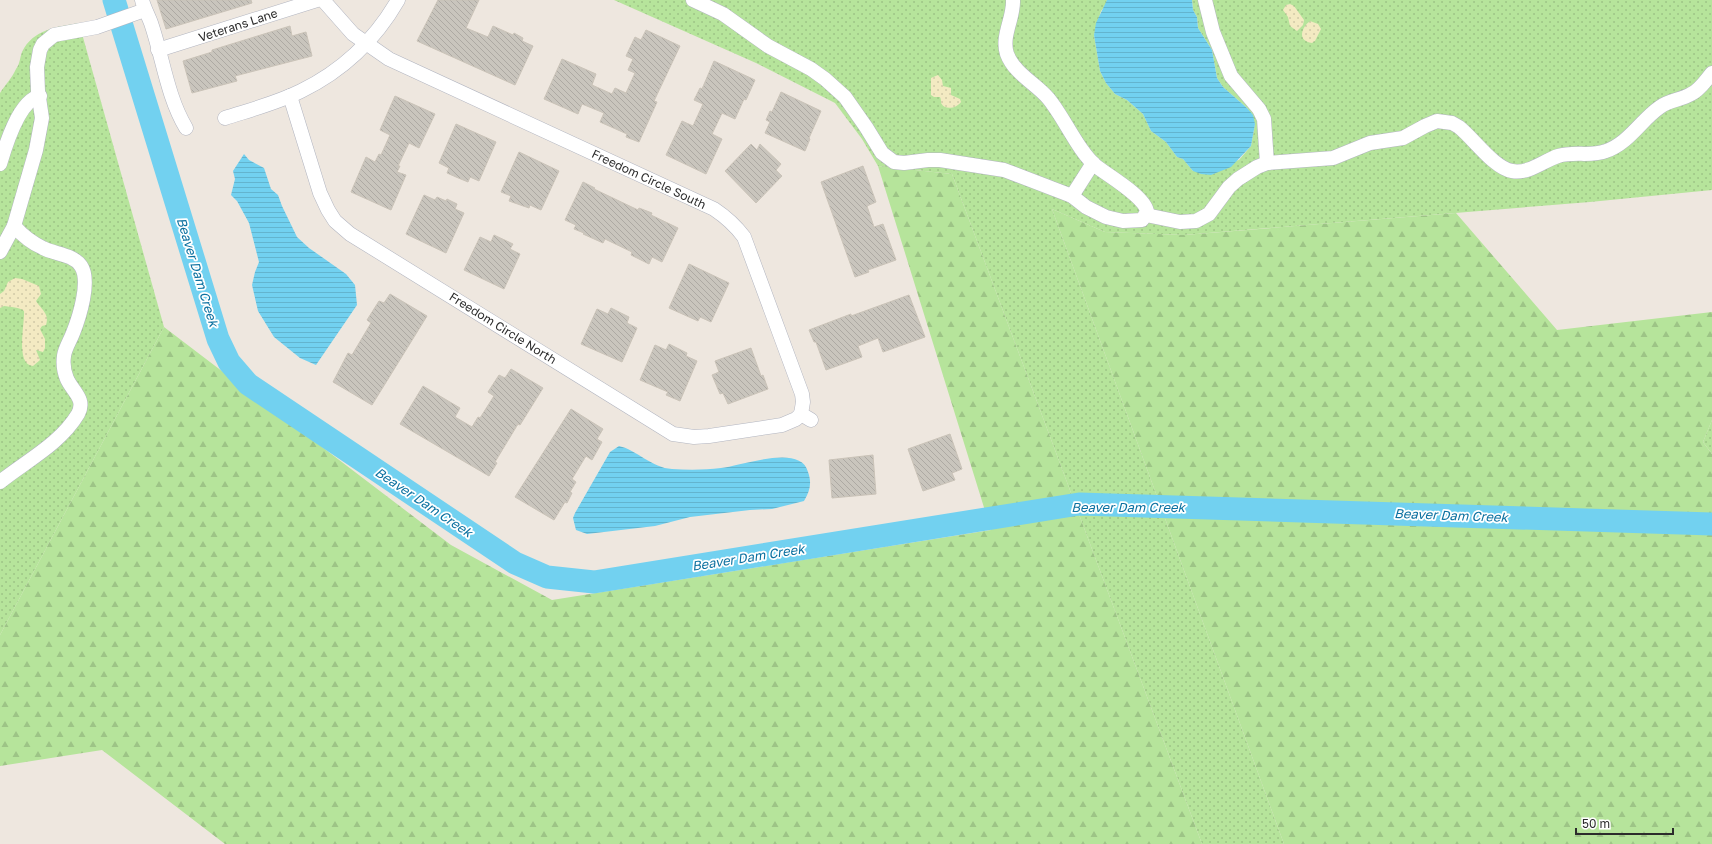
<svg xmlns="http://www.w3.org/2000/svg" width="1712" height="844" font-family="'Golos Text',sans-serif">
	<defs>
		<pattern id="grass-dots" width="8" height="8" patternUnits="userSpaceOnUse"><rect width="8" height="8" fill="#b6e49b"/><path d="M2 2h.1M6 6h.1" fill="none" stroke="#9dc486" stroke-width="1.8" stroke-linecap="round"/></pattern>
		<pattern id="forest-firs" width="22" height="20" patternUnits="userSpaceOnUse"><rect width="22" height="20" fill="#b6e49b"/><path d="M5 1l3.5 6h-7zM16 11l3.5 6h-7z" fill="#9dc486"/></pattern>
		<pattern id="sand-dots" width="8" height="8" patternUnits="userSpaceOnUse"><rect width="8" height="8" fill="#f3eac2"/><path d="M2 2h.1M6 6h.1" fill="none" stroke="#d0c9a7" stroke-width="1.8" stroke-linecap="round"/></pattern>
		<pattern id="water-rules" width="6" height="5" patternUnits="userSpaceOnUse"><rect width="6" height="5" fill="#72d1f0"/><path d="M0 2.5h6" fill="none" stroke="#63b4ce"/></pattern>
		<pattern id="building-back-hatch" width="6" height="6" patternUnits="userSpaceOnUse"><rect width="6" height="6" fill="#c9c5bd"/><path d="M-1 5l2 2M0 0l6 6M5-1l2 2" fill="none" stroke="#ada9a3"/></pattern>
	</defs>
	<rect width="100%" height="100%" fill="#eee7df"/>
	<g fill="url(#grass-dots)">
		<polygon points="614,0 1107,0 1106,5 1101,11 1094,35 1100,71 1106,83 1115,94 1127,100 1143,114 1151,131 1166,142 1177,157 1183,159 1193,171 1239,160 1251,146 1255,124 1247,108 1223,87 1217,78 1212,50 1198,28 1197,17 1193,10 1192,0 1712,0 1712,190 1590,202 1184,235 1105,232 1052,209 1284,844 1202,844 952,174 878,166 862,139 835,103 756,63"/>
		<path d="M79,23l85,304 -164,308v-542c5,-8 12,-15 16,-24 4,-5 4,-12 6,-17 11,-23 35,-25 57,-29z"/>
		<polygon points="1712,420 1712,454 1703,442"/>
	</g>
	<g fill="url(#forest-firs)">
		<polygon points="878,166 952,174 1202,844 225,844 102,750 0,766 0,635 164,327 451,545 552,600 991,530"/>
		<polygon points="1052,209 1105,232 1184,235 1456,213 1557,330 1712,312 1712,420 1703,442 1712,454 1712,844 1284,844"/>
	</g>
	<g fill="url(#sand-dots)">
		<polygon points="1290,4 1294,6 1304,20 1303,25 1297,31 1290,26 1288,17 1283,10 1286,5"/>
		<path d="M1310,21l8,3 3,5 -6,12 -3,2c-15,-2 -11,-15 -2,-22z"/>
		<path d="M938,75l4,5 1,6 8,2v7l9,4 1,3c-4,6 -16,9 -20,1 0,-2 0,-4 -1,-6h-6l-3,-2v-17z"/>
		<path d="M15,278l7,1 17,7 2,8 -5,7c5,8 14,13 10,24l-4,1 -2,3 5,10v9l-2,4 -7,-2 4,10 -7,6c-18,-1 -8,-43 -9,-55 -4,-4 -14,-4 -20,-5l-4,2v-14l4,-3 4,-9z"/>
	</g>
	<g fill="url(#water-rules)">
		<polygon points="1107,0 1192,0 1193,10 1197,17 1198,28 1212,50 1217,78 1223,87 1247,108 1253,115 1255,124 1251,146 1231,167 1211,175 1201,174 1193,171 1183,159 1177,157 1166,142 1151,131 1143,114 1127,100 1115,94 1106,83 1100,71 1094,35 1096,23"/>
		<polygon points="244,154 249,160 264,168 271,189 278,195 282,206 297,237 309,248 346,274 355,285 357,305 316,365 300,358 274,337 258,311 252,285 255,272 259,262 249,223 237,201 231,195 235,179 233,171"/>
		<path d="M619,446c18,4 33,22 53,23 16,1 33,1 49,-1 20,-2 80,-25 87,4 4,11 2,19 -4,29l-32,8 -22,1 -60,7 -35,9 -68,8 -11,-4 -3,-12 2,-5 35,-61z"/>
	</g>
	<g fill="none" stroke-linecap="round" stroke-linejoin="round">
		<polyline stroke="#72d1f0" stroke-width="23" points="114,0 218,339 229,362 248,384 515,563 547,577 594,582 1079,504 1712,524"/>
	</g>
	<g fill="url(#building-back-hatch)" stroke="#cac3b8">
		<polygon points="157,0 251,0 252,3 166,29"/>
		<polygon points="438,0 479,0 466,28 488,37 493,26 513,35 514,33 523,38 522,41 533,46 515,85 417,41"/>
		<polygon points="290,26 292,36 306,32 312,56 235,76 237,81 192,93 183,61 212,52 212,50"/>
		<polygon points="646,30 680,46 654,101 657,102 639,142 626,137 627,134 600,122 604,113 582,104 578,114 544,99 562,59 596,74 592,85 612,94 615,88 626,93 635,73 628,70 633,59 626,56 635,37 641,40"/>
		<polygon points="714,61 755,80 746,100 744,99 735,119 722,113 712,134 722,139 706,174 666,155 682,121 693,126 703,104 694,100 700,88 702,89"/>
		<polygon points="781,92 821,111 809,138 810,139 805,151 765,133 770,122 766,120 770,111 772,112"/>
		<polygon points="395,96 435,114 419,148 409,143 398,166 400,166 397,172 406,175 391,210 351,192 366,157 375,162 379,154 381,155 390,135 380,130"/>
		<polygon points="456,124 496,142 479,181 470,177 468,182 456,177 447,173 449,168 439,163"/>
		<polygon points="751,144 757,150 760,144 781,164 776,170 782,176 756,203 725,171"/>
		<polygon points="519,152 559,171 541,210 530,205 529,208 509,201 511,196 501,192"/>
		<polygon points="863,166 876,202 867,206 874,227 883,224 896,260 868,270 869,272 855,277 821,182"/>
		<polygon points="583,182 595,188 594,189 638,210 639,208 652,213 651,215 678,228 662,262 652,257 649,264 631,255 632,252 605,239 603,243 583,234 584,233 574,229 576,225 565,220"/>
		<polygon points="424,195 435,200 437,197 446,201 447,199 457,204 455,209 464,213 446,253 406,234"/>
		<polygon points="494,235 513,244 510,249 520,254 504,289 464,270 480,237 491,242"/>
		<polygon points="689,264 729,283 711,322 700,317 698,321 669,308"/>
		<polygon points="390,294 427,316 372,405 333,382 348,353 352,355 371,323 367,320 379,301 384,303"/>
		<polygon points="909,295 925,337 883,352 878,338 858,346 862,357 826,370 816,342 814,342 809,330 851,314 851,316"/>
		<polygon points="611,308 629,317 627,323 637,328 622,362 581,344 597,309 608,314"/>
		<polygon points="669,344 687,353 686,356 697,361 680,401 666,395 668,392 640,380 655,345 666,350"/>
		<polygon points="751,348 761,376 763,375 768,389 728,404 723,393 720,394 712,375 719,372 715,361"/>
		<polygon points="511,369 543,388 520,425 518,424 495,462 497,463 489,476 400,424 423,386 460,408 455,417 472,427 478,417 480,418 494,396 488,392 499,375 505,378"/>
		<polygon points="571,409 603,429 597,439 602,442 592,460 586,456 572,479 576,482 570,492 572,493 567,503 565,502 554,520 515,497"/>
		<polygon points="950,434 962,469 952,473 955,480 923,491 908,449"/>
		<polygon points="873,455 876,494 832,498 829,460"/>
	</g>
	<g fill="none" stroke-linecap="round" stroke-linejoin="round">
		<g stroke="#b2b5c0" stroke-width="15">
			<g id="minor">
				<path d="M142,0c2,8 6,15 9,23 12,35 16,73 35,105"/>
				<path d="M323,0l30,34 36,25 325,150c12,8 21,16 30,28l58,157 1,8 -2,12 10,6"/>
				<path d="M693,0l30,14 45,32 43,23 14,10 20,18 21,30 16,26 12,9 10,1 24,-3h12l64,10 68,26 14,11 20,10 17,4 19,-1 5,-8c-1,-15 -40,-37 -51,-46 -18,-15 -32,-49 -48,-68 -12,-14 -34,-25 -41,-44 -6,-18 7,-36 6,-54"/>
				<polyline points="1205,0 1213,32 1231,76 1259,109 1264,119 1267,163"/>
				<polyline points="158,50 317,0"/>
				<polyline points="290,96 320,193 328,210 335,221 350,234 673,434 694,437 709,436 782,425 796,419 801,414"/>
				<path d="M225,118c25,-8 52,-15 76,-27 41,-20 74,-51 97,-91"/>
				<path d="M0,164c5,-17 19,-64 40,-68"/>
				<polyline points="1072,196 1093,163"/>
				<path d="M1146,215l34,7 16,-1 13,-7 20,-27 9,-8 19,-12 10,-4 66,-5 37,-15 33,-5 22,-12 12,-5 15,2 7,4c15,12 35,41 53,44 17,3 31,-10 46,-15 16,-5 33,1 48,-5 23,-8 35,-31 54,-44 9,-7 21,-7 31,-13 9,-4 15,-14 21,-21"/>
				<polyline points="0,252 14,226 36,150 42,118 38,91 37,67 40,50 43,44 54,35 97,27 145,10"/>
				<path d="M0,482c26,-21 60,-38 78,-68 8,-15 -5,-22 -11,-35 -3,-7 -4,-16 -3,-23 1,-8 6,-15 9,-23 6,-15 18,-52 8,-67 -8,-12 -27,-12 -38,-18 -11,-5 -21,-13 -29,-22"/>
			</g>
		</g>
		<use href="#minor" stroke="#fff" stroke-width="14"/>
	</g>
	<g text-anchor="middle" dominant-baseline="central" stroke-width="3.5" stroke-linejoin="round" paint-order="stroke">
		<g font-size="12" fill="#2c2c2c" stroke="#fff">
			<text transform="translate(238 25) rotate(-18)">Veterans Lane</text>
			<text transform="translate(649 179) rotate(25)">Freedom Circle South</text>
			<text transform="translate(503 328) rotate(32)">Freedom Circle North</text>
		</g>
		<g font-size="13" font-style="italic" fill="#0c71a0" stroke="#fff">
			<text transform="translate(198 272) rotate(73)">Beaver Dam Creek</text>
			<text transform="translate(424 502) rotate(34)">Beaver Dam Creek</text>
			<text x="1128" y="507">Beaver Dam Creek</text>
			<text transform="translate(1451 515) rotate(2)">Beaver Dam Creek</text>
			<text transform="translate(748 557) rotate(-9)">Beaver Dam Creek</text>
		</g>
	</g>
	<path d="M1576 828v6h97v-6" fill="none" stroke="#2c2c2c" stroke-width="2"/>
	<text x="1582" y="828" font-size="12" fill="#2c2c2c" stroke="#ffffff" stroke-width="3" paint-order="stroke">50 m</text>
</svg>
